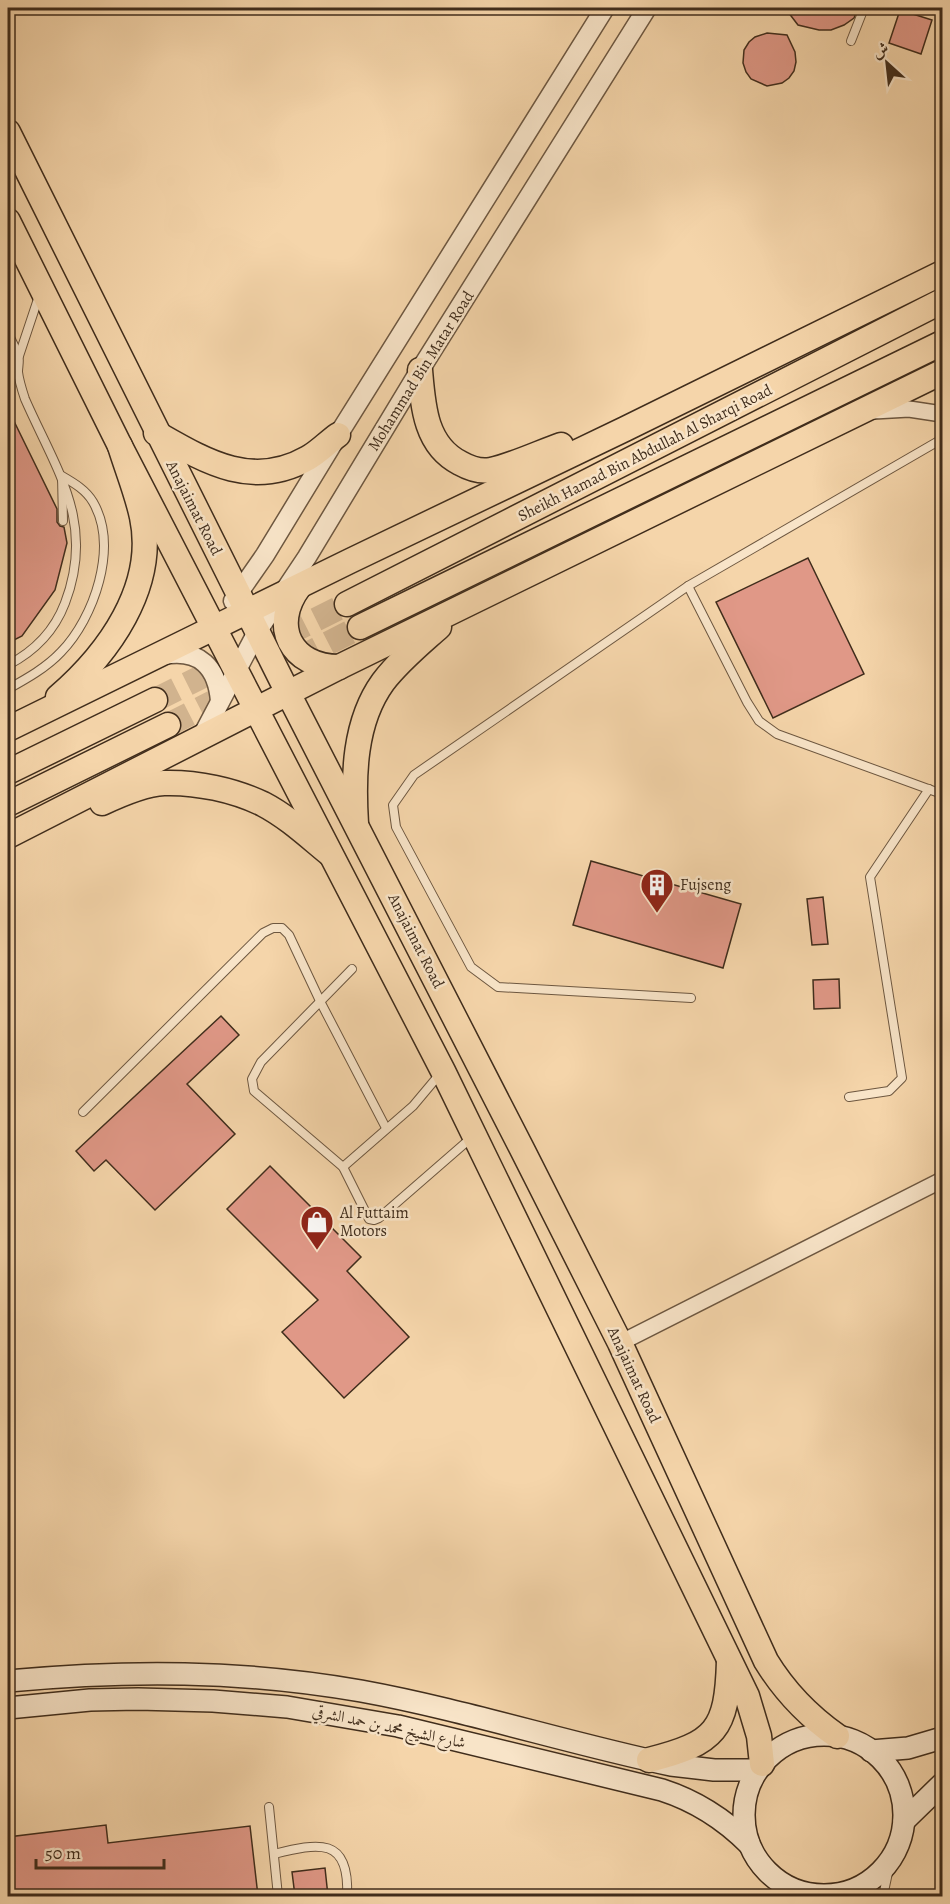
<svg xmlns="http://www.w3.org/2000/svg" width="950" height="1904" font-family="Alegreya,Amiri,serif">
	<rect width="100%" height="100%" fill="#f5d5aa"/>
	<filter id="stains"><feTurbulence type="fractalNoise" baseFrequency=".00333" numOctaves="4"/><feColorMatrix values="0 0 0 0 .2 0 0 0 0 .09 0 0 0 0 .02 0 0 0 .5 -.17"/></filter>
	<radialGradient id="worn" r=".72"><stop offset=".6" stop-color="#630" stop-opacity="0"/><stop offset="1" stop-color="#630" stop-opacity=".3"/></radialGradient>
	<g fill="#e09887" stroke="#402d1c" stroke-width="1.5">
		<polygon points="785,8 858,8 854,18 844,25 831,30 819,30 798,25"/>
		<polygon points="900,10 932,20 921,54 889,43"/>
		<polygon points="767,33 787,35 795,52 796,62 794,71 789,78 782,83 767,86 751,79 746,72 743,63 744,50 749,42 755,37"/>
		<polygon points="8,409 57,509 57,522 60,526 64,527 67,543 55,590 22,636 8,643"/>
		<polygon points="808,558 864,674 773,718 716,602"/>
		<polygon points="591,861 741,904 723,968 573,925"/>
		<polygon points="823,897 828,944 812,945 807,899"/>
		<polygon points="839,979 840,1008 814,1009 813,980"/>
		<polygon points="221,1016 239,1035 187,1084 235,1134 155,1210 106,1160 94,1171 76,1151"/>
		<polygon points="270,1166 361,1257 347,1271 409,1337 344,1398 282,1332 318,1300 227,1209"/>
		<polygon points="106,1825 108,1843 250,1826 258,1896 8,1896 8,1837"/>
		<polygon points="325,1868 328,1896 295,1896 292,1872"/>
	</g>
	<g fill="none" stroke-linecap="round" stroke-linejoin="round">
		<g stroke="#d1b38e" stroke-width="24" stroke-dasharray="24 12" stroke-linecap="butt">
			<polyline points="155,700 347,604"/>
			<polyline points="168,725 360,627"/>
		</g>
		<g stroke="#6d5740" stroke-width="10">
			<g id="service">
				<polyline points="851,41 864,8"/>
				<path d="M8,333c3,7 7,14 10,21 2,6 0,12 0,18 1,9 4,18 7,27 31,71 71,123 40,204 -11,29 -30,48 -57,62"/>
				<polyline points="19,356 39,296"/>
				<polyline points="688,586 747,702 759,721 777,734 942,794"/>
				<path d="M8,689c18,-10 38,-21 53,-37 33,-34 58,-105 32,-150 -7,-12 -19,-19 -31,-26l1,45"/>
				<polyline points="352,969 261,1062 252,1079 254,1091 343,1167 369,1219 374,1220 379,1218 471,1138"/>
				<polyline points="691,998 498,987 471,967 396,827 393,805 414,775 688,586 942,439"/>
				<polyline points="849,1097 889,1091 902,1078 870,877 929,789"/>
				<polyline points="83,1112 263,933 273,928 282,928 289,935 321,1003 386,1128"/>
				<polyline points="343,1167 413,1106 439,1075"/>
				<polyline points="269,1807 278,1896"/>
				<path d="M274,1854c44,-11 76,-18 73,42"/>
				<polyline points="806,1893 810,1896"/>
				<polyline points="883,1896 891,1859"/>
			</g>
		</g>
		<g stroke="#6d5740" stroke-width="18">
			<g id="minor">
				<polyline points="874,411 909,409 942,414"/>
				<polyline points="620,1343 942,1180"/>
			</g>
		</g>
		<g stroke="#6d5740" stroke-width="21">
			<g id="tertiary">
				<polyline points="233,601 265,555 338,435 605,8"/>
				<path d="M164,655c36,-6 53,12 56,46"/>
				<polyline points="201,738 257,632 307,557 420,370 647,8"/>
			</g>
		</g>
		<g stroke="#402d1c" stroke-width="24">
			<g id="secondary">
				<path d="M8,1681c120,-11 233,-11 353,10 104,19 206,52 310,74l43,5h43"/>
				<path d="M8,1708l82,-8 48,-1 75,2 74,6 111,19 264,64c34,11 61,28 87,54"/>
				<circle cx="824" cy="1815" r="80"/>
				<polyline points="871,1751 908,1748 942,1738"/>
				<polyline points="904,1821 942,1784"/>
			</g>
		</g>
		<g stroke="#402d1c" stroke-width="27">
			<g id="primary">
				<path d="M8,132l280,561 235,458 97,192 146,318c19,31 41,54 71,75"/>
				<polyline points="8,221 120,446 443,1071 747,1696 759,1736 762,1764"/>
				<path d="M156,433c49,28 96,57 152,25 11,-6 20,-16 30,-23"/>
				<path d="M649,1760c67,-17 78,-30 80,-99"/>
			</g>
		</g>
		<g stroke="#402d1c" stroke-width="27">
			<g id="trunk">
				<path d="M420,370c3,36 5,75 40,93 9,5 21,9 31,7 20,-4 50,-18 70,-25"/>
				<path d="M299,587c-29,39 -8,80 40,80"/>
				<polyline points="347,604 942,301"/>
				<polyline points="360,627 942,343"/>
				<path d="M58,697c50,-43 99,-110 84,-180 -5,-24 -15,-48 -22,-71"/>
				<polyline points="8,729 350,561 625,429 942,273"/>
				<polyline points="8,772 155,700"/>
				<path d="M102,803c19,-9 42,-19 62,-20 33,-1 70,7 99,21 25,13 46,33 67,50"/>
				<polyline points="8,804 168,725"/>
				<path d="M356,824c-3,-48 -2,-102 27,-142 16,-21 37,-38 56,-55"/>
				<polyline points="8,836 339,667 942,372"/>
			</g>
		</g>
		<use href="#service" stroke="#f8e4c8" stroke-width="8"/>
		<use href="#minor" stroke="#f8e4c8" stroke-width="15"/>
		<use href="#tertiary" stroke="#f8e4c8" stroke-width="18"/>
		<use href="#secondary" stroke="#f8e4c8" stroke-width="21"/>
		<use href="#primary" stroke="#f5d5aa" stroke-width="24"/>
		<use href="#trunk" stroke="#f5d5aa" stroke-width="24"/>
	</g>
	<defs>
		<g id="building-pin" transform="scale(1.725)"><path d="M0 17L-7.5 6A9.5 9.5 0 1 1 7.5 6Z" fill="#8f2418" stroke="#f8e4c8"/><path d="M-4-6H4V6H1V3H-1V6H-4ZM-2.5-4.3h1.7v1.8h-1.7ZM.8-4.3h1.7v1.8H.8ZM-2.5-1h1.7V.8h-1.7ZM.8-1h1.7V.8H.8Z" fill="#fff"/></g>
		<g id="shop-pin" transform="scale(1.725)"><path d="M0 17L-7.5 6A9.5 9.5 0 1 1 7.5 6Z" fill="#8f2418" stroke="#f8e4c8"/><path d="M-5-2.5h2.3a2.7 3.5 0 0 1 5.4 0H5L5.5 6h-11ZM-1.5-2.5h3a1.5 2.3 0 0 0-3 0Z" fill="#fff"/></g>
	</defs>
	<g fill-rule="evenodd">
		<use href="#building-pin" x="657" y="885"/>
		<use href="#shop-pin" x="317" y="1222"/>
	</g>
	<g text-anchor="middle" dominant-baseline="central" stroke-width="5" stroke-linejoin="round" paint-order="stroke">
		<g font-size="16" fill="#402d1c" stroke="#f8e4c8">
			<text transform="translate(421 371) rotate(-58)">Mohammad Bin Matar Road</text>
			<text transform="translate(645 453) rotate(-27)">Sheikh Hamad Bin Abdullah Al Sharqi Road</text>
			<text transform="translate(194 508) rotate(63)">Anajaimat Road</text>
			<text transform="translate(416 941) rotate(63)">Anajaimat Road</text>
			<text transform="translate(634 1375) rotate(65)">Anajaimat Road</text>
			<text transform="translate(389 1727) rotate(12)">شارع الشيخ محمد بن حمد الشرقي</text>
		</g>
		<g font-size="16" fill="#402d1c" stroke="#f8e4c8" text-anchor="start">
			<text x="680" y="885">Fujseng</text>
			<text x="340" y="1213">Al Futtaim<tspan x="340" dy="18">Motors</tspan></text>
		</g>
	</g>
	<rect width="950" height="1904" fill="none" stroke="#f5d5aa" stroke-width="30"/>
	<rect x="9" y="9" width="932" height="1886" fill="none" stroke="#402d1c" stroke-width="3"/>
	<rect x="15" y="15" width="920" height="1874" fill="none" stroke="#402d1c" stroke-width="1.5"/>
	<g transform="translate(887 63) rotate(333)" stroke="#f8e4c8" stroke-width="4.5" paint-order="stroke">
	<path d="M0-4.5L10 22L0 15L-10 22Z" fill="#402d1c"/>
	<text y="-9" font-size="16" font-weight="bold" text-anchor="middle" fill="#402d1c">ش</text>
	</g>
	<path d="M36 1859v9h128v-9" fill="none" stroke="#402d1c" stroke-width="3"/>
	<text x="45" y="1859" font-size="18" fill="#402d1c" stroke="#f8e4c8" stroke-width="4.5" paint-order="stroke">50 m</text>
	<rect width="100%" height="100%" filter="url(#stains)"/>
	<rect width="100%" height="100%" fill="url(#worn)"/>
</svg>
